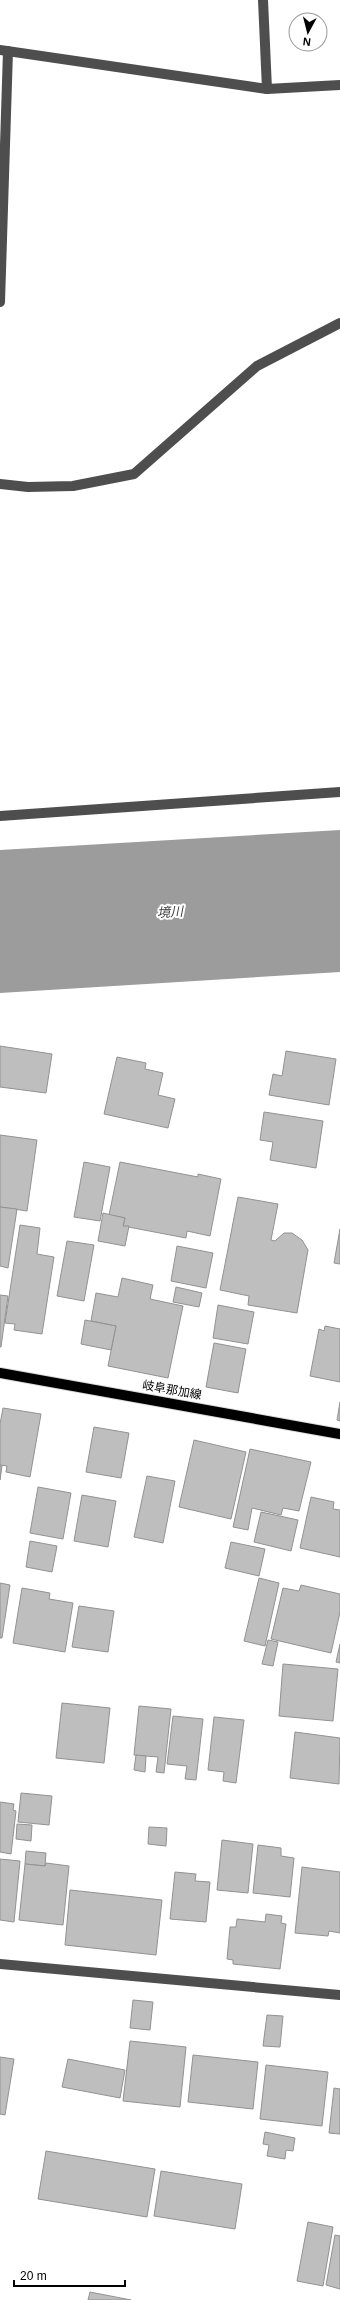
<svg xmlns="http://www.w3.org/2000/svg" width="340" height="2300" font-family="Arial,'Noto Sans JP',sans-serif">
	<rect width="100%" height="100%" fill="#fff"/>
	<polygon fill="#9c9c9c" points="340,830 340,972 0,993 0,850"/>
	<g fill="#bebebe" stroke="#929292">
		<polygon points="0,1046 52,1054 46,1093 0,1087"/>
		<polygon points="286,1051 336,1059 329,1105 269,1095 273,1074 282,1076"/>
		<polygon points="117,1057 146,1063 145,1069 163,1073 158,1095 175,1099 168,1128 104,1114"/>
		<polygon points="264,1112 323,1121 316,1168 270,1160 273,1142 260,1140"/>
		<polygon points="0,1135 37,1140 27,1211 0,1207"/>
		<polygon points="84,1162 110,1167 100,1221 74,1217"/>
		<polygon points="120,1162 198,1177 198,1174 221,1179 210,1236 187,1231 186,1238 123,1226 125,1218 109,1215"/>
		<polygon points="238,1197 278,1204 271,1240 275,1241 284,1233 292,1233 302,1240 308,1250 297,1313 248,1305 249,1296 220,1290"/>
		<polygon points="0,1207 17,1209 8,1268 0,1266"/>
		<polygon points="103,1213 125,1218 123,1226 129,1226 125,1246 98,1241"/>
		<polygon points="20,1225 40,1228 37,1254 54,1257 42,1334 14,1330 15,1324 5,1323"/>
		<polygon points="340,1229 340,1264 334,1263"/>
		<polygon points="67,1241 94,1245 84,1301 57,1296"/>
		<polygon points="177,1246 213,1253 206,1288 171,1281"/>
		<polygon points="122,1278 153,1285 150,1299 183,1306 168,1378 108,1366 116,1326 91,1321 96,1293 118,1297"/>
		<polygon points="176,1287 202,1293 199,1307 173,1302"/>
		<polygon points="0,1295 8,1296 1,1347 0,1347"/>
		<polygon points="218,1305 254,1312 248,1344 213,1338"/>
		<polygon points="85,1320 116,1326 111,1350 81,1344"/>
		<polygon points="325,1326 340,1329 340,1382 310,1376 319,1329 324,1331"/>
		<polygon points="214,1343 246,1349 238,1393 206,1387"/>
		<polygon points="340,1402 340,1421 337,1420"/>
		<polygon points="3,1408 41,1414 30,1477 6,1472 7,1466 0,1465 0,1424"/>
		<polygon points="94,1427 129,1433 121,1478 86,1472"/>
		<polygon points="194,1440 246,1452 231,1519 179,1507"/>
		<polygon points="250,1449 311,1462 299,1511 283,1508 281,1515 252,1508 248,1530 233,1527"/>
		<polygon points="0,1465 2,1466 0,1480"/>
		<polygon points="147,1476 175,1481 163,1543 134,1537"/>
		<polygon points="38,1487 71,1493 63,1539 30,1533"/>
		<polygon points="82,1495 116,1501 108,1547 74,1541"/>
		<polygon points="311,1497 334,1502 333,1509 340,1510 340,1557 300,1548"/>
		<polygon points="261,1512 298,1520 291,1551 254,1542"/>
		<polygon points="30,1541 57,1546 52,1572 26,1567"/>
		<polygon points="231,1542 265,1549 259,1576 225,1568"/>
		<polygon points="259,1578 279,1583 265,1646 244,1641"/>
		<polygon points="0,1583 10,1585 2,1638 0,1638"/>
		<polygon points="301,1585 340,1594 340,1612 331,1653 271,1639 283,1588 299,1591"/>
		<polygon points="22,1588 50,1593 49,1599 73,1603 65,1652 13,1643"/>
		<polygon points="79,1606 114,1611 108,1652 72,1647"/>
		<polygon points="268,1640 278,1642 273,1666 262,1664"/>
		<polygon points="340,1644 340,1663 336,1662"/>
		<polygon points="283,1664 338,1669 333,1721 279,1716"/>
		<polygon points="62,1703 110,1708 104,1763 56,1758"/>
		<polygon points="139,1706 171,1709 164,1773 156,1772 158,1757 134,1755"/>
		<polygon points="173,1716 203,1719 196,1780 185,1779 187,1766 167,1764"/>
		<polygon points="214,1717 244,1720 236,1783 223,1781 224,1772 208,1770"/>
		<polygon points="295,1732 340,1738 339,1784 290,1778"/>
		<polygon points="136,1755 146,1756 145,1772 134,1770"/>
		<polygon points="21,1793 52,1796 49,1825 18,1822"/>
		<polygon points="0,1802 14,1804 13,1810 16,1811 11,1854 0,1852"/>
		<polygon points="17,1824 32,1825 31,1841 16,1839"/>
		<polygon points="149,1827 167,1828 166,1846 148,1844"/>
		<polygon points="222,1840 253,1844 248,1893 217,1890"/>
		<polygon points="258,1845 281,1848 281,1856 294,1858 290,1897 253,1893"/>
		<polygon points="26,1851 46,1853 45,1866 25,1864"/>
		<polygon points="0,1859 20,1861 14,1922 0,1920"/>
		<polygon points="46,1863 69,1866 63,1925 19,1920 25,1864 45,1866"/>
		<polygon points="302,1867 340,1872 340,1933 329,1931 328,1936 295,1933"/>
		<polygon points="175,1872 196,1874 195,1881 210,1882 206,1922 170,1919"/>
		<polygon points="70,1890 162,1900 156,1955 65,1945"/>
		<polygon points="266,1914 282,1916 281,1923 286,1924 280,1969 233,1964 233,1960 227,1959 230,1927 236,1927 237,1919 265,1922"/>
		<polygon points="133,2000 153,2002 150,2030 130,2028"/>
		<polygon points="267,2015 283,2016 280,2047 263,2046"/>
		<polygon points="130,2041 186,2047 180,2107 123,2101"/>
		<polygon points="193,2055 258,2062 253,2109 188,2102"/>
		<polygon points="0,2057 14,2059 5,2115 0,2114"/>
		<polygon points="68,2059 125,2070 120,2098 62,2087"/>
		<polygon points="266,2065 328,2072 322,2126 260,2119"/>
		<polygon points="334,2088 340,2089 340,2134 329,2133"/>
		<polygon points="265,2132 295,2138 293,2151 286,2150 285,2159 267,2156 269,2145 263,2144"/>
		<polygon points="46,2151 155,2169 147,2217 38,2199"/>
		<polygon points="161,2171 242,2184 235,2229 154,2216"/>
		<polygon points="308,2222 333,2227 323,2286 297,2281"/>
		<polygon points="335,2235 340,2236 340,2289 326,2285"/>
		<polygon points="90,2292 131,2300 88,2300"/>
	</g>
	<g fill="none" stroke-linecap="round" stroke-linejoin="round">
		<g stroke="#dbdbdb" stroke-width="12">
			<polyline id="major" points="0,1373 340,1434"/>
		</g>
		<g stroke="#4e4e4e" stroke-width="10">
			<polyline points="263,0 267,89"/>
			<polyline points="0,50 267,89 340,85"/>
			<polyline points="0,302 8,51"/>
			<polyline points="0,484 28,487 73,486 134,474 257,366 340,323"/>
			<polyline points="0,816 340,792"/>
			<polyline points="0,1964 340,1995"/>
		</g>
		<use href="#major" stroke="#000" stroke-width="10"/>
	</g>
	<g text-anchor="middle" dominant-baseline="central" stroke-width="4" stroke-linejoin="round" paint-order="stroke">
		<g font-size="12" fill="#000" stroke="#fff">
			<text transform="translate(172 1390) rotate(10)">岐阜那加線</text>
		</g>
		<g font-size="13" font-style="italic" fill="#3d3d3d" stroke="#fff">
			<text transform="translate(170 912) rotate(-3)">境川</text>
		</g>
	</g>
	<g transform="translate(308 32) rotate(187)"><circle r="19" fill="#ffffff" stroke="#999999"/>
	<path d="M0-3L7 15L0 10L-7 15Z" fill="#000000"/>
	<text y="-6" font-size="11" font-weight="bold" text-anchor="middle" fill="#000000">N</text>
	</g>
	<path d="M14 2280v6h111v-6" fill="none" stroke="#000000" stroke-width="2"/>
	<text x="20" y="2280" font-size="12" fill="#000000" stroke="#ffffff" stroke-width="3" paint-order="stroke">20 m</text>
</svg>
